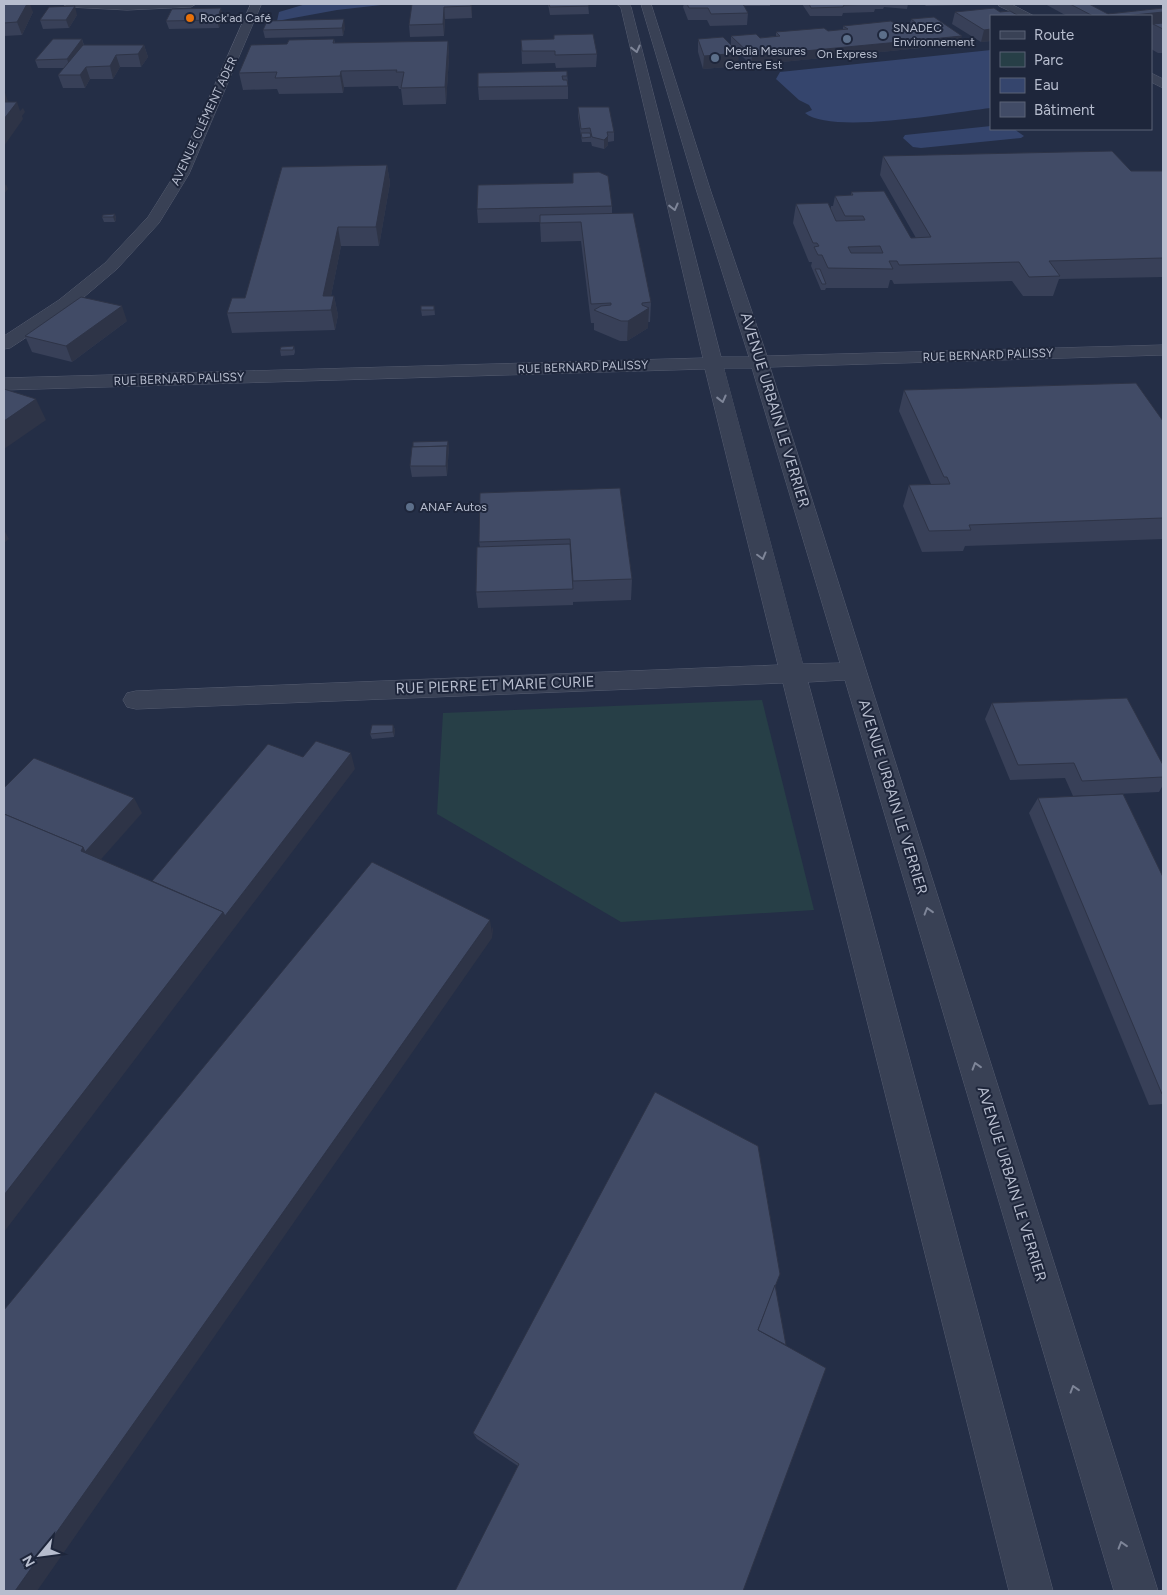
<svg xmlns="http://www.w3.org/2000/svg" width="1167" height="1595" font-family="Figtree,sans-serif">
	<rect width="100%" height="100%" fill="#242e46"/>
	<polygon fill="#273f47" points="762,700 814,910 621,922 437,814 443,713"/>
	<g fill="#35456d">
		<polygon points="306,4 390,4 337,10 277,21 279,12"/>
		<path d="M991,50v58c-38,4 -159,27 -186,5l7,-3 -3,-5 -10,-5 -23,-21 4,-7z"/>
		<polygon points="991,126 991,129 1014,129 1024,136 1021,138 921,148 913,147 903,138 905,135"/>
	</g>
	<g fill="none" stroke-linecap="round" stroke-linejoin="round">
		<g stroke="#555c70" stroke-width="1">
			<g id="street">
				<polygon points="63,4 196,4 191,7 127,10 68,7"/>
				<polygon points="251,4 261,5 189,174 159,223 117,269 71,308 10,348 4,349 4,336 59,300 105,263 148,217 175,174"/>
				<path d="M617,4h12l2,3 90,350h28l-52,-165 -56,-188h10l60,188 56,164 396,-11v10l-393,12 388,1224h-44l-269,-911 -37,2 245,909h-44l-226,-908 -647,26 -9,-2 -4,-7 4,-7 9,-2 642,-26 -73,-296 -701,21v-12l699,-20 -82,-350zM724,368h28l88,295 -37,1z"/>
				<polygon points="998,4 1011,4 1034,16 1020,16 999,6"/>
				<polygon points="1151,73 1163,79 1163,88 1151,82"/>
			</g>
		</g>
		<use href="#street" fill="#394155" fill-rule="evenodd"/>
	</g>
	<g fill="#384058">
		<polygon points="4,4 33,12 22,35 4,36"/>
		<polygon points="412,4 472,4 472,18 445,19 444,36 410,37 409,25"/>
		<polygon points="548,4 588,4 589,14 550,15"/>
		<polygon points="684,4 770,4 770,6 744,6 748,13 747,25 710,26 707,20 688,20 683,7"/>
		<polygon points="802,4 908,4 907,9 884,7 883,9 875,9 874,12 843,13 842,16 810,16"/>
		<polygon points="924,4 968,4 968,5 926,6"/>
		<polygon points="1045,4 1089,4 1108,14 1163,8 1163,56 1162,55 1162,53 1158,53 1151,49 1151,30 1152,25 1151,25 1151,16 1067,16"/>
		<polygon points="955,12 991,16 991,41 981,42 952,24"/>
		<polygon points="77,15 69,28 43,29 40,20"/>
		<polygon points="223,16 219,28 169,29 166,21"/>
		<polygon points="911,19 960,44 751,65 731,45 731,36 760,38 776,36 776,32 828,31 843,30 843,26 897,25 910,24"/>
		<polygon points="345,27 343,36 265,38 263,30"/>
		<polygon points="82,39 84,45 144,45 148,57 141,67 120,67 113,79 90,79 85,88 63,88 58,75 65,68 38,68 35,60"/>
		<polygon points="334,39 335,43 448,41 449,57 446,104 403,105 401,89 399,89 398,86 344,87 343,93 279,94 277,89 243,90 239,73 287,44"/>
		<polygon points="698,39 738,66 703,69 698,52"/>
		<polygon points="521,40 597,54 596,67 556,68 555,63 522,64"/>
		<polygon points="567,71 568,86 568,99 479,100 478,87"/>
		<polygon points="578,107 614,132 614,141 608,142 608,145 604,149 592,146 591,142 582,142 578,116"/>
		<polygon points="883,156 1131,171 1163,171 1163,277 1059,279 1053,296 1023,296 1012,281 894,284 892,280 890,280 888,288 826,288 825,290 821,290 811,266 812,262 809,262 793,223 796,204 831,209 831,206 833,206 835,196 851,195 851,192 911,238 916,238 880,175"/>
		<polygon points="387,165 390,183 379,246 341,246 331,296 334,296 338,315 335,330 232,333 227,313 245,298"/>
		<polygon points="612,206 612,213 651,302 650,322 648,322 648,328 627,341 620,341 594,330 594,323 591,323 581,241 541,242 540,222 478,223 477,209"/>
		<polygon points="115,214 116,219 115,222 104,222 102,217"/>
		<polygon points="434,306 435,315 422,316 421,310"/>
		<polygon points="127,321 72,362 32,352 25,336"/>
		<polygon points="294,346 295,352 294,355 281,356 280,350"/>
		<polygon points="904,390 1163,421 1163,539 965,546 963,551 922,552 903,506 909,485 931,484 899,411"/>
		<polygon points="449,446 447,476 412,477 410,466"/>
		<polygon points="620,488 632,579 631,600 573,602 573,605 478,608 476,592 480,547 479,542"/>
		<polygon points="992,703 1163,765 1163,785 1159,792 1073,796 1065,778 1010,780 985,719"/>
		<polygon points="393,725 395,730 394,737 372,739 370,734"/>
		<polygon points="1038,798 1163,877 1163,1104 1149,1105 1029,813"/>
		<polygon points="775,1285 518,1466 477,1439 473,1433"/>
	</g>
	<g fill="#2e3447">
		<polygon points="27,4 30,4 33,12 22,35 17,22"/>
		<polygon points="471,4 472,4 472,18 471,6"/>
		<polygon points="75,6 77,15 69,28 66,20"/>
		<polygon points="444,7 445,19 444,36 443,24"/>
		<polygon points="221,8 223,16 219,28 217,20"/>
		<polygon points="1163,12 1163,24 1153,24 1152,25 1151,25 1151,16 1124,16"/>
		<polygon points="344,19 345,27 343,36 342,28"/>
		<polygon points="991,29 991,41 981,42 984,30"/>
		<polygon points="962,36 960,44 751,65 752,56"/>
		<polygon points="82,39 84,48 70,67 67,59"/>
		<polygon points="448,41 449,57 446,104 445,87"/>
		<polygon points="144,45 148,57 141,67 138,54"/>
		<polygon points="739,53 738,66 703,69 704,56"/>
		<polygon points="116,55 120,67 113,79 110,66"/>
		<polygon points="86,67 90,79 85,88 80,75"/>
		<polygon points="341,71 344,87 343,93 340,76"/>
		<polygon points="4,90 9,104 4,110"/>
		<polygon points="17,102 20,111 23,108 25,112 22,116 23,119 4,146 4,119"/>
		<polygon points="608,136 608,145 604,149 604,140"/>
		<polygon points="387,165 390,183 379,246 376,227"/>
		<polygon points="6,184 8,189 4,194 4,187"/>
		<polygon points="115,214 116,219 115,222 113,217"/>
		<polygon points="338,227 341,246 328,311 323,296"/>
		<polygon points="334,296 338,315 335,330 331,310"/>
		<polygon points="122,306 127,321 72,362 66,346"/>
		<polygon points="649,308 648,328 627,341 628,321"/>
		<polygon points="36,399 46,420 4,449 4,421"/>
		<polygon points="448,441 449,446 447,476 446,466 447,446"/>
		<polygon points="4,530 9,539 4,543"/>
		<polygon points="393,725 395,730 394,737 393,732"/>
		<polygon points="351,753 355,769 4,1232 4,1195 223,912"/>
		<polygon points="134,798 142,813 95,866 81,851 83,847"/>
		<polygon points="490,920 492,933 492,926 493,930 492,938 37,1591 15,1591"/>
	</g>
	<g fill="#414b66" stroke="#2e3447" fill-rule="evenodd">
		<polygon points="4,4 27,4 17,22 4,23"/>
		<polygon points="412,4 471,4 471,6 444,7 443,24 409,25"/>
		<polygon points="549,4 588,4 589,6 550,7"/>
		<polygon points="687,4 743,4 748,13 711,14 708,8 689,8"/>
		<polygon points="809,4 876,4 844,5 843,7 811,8"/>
		<polygon points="1070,4 1089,4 1108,14 1163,8 1163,12 1124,16 1093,16"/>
		<polygon points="75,6 66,20 40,20 49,7"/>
		<polygon points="221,8 217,20 166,21 172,9"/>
		<polygon points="994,8 1000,12 1010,11 1019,16 991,16 991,29 984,30 955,12"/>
		<polygon points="934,17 962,36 752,56 731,36 756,34 760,38 780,36 776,32 824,28 828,31 848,29 843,26 891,21 897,25 906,24 916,23 911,19"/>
		<polygon points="344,19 342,28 263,30 267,21"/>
		<polygon points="1163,23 1163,29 1153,24"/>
		<polygon points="593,34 597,54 555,55 555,51 522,51 521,40 554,39 554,35"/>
		<polygon points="723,37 739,53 704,56 698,39"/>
		<polygon points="53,39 82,39 67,59 35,60"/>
		<polygon points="334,39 333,43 448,41 445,87 401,88 404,72 396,72 397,70 341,71 340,76 275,78 277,72 239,73 251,45 287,44 289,40"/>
		<polygon points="83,45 144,45 138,54 116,55 110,66 86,67 80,75 58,75"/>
		<polygon points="567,71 567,76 562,76 563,80 567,80 568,86 478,87 478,73"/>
		<polygon points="4,102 17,102 4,119"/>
		<polygon points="578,107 609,107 614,132 607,132 608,136 604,140 592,137 590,128 581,129"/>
		<polygon points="581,133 590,133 591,137 582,138"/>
		<path d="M1112,151l19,20h32v87l-114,3 11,15 -31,1 -10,-15 -120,3 -2,-4h-8l4,8 -65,-1 -6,-13h-4l-4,-8 5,-1 -2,-3h-4l-17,-39 32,-1 8,18 29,-1 -2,-4h-18l-10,-20 18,-1 -2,-3 33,-1 27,47 20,-1 -48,-81zM880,246l3,7h-32l-3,-6z"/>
		<polygon points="387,165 376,227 338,227 323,296 334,296 331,310 227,313 232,298 245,298 282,167"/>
		<polygon points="599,172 608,176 612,206 477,209 478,185 573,183 573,173"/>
		<polygon points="633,213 651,302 642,303 642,305 649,308 628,321 621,321 594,310 601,306 611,305 611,303 591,304 581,222 540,223 540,215"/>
		<polygon points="115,214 113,217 102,217 103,215"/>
		<polygon points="815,269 820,269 826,284 822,284"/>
		<polygon points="81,297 122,306 66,346 25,336"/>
		<rect x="421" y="306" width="13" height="4"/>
		<polygon points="294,346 293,350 280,350 281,347"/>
		<polygon points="1136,383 1163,421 1163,518 969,525 971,530 929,531 909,485 950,484 947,477 944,477 904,390"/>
		<polygon points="4,389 36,399 4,421"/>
		<polygon points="448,441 447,452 447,446 413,447 413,442"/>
		<polygon points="447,446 446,466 410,466 412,447"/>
		<polygon points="620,488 632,579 573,581 570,539 479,542 480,493"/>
		<polygon points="570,544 573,589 476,592 477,547"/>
		<polygon points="1127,698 1163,765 1163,777 1082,781 1074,763 1018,765 992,703"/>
		<polygon points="372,725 393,725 393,732 370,734"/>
		<polygon points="316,741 351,753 225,916 223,912 152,881 268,744 303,757"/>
		<polygon points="34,758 134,798 85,852 83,847 4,814 4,788"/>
		<polygon points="1123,794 1163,877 1163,1094 1162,1094 1038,798"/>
		<polygon points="4,814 83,847 81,851 223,912 4,1195"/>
		<polygon points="372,862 490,920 15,1591 4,1591 4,1310"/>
		<polygon points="655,1092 758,1146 780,1274 758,1330 826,1368 743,1591 455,1591 519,1464 473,1433"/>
		<polygon points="775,1285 786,1345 758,1330"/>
	</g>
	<defs><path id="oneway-chevron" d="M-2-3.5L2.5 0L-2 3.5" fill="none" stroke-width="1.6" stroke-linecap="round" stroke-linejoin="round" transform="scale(1.25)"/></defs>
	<g stroke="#7e8598">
		<use href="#oneway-chevron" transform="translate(636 49) rotate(76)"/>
		<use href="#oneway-chevron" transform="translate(674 207) rotate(76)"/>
		<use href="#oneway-chevron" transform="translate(722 399) rotate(76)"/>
		<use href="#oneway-chevron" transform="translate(762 556) rotate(75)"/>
		<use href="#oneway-chevron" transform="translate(928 911) rotate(-107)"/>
		<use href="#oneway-chevron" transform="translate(976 1066) rotate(-107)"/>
		<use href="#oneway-chevron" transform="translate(1074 1389) rotate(-107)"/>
		<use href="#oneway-chevron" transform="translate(1122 1545) rotate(-107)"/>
	</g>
	<circle fill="#e8710a" stroke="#1e263b" stroke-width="2" cx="190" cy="18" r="5"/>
	<g fill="#5c6f8a" stroke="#1e263b" stroke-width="2">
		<circle cx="883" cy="35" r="5"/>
		<circle cx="847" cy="39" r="5"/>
		<circle cx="715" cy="58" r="5"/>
		<circle cx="410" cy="507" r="5"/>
	</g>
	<g text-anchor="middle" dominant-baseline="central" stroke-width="4" stroke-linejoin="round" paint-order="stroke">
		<g font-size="12" fill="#b7bdce" stroke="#1e263b" text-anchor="start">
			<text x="200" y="18">Rock'ad Café</text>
			<text x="893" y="28">SNADEC<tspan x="893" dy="14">Environnement</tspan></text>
			<text x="725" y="51">Media Mesures<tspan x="725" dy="14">Centre Est</tspan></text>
			<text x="847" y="54" text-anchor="middle">On Express</text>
			<text x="420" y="507">ANAF Autos</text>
		</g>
		<g font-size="12" fill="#b7bdce" stroke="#1e263b">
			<text transform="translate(204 121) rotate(-65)">AVENUE CLÉMENT ADER</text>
			<text transform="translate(988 355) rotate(-2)">RUE BERNARD PALISSY</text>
			<text transform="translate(583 367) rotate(-2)">RUE BERNARD PALISSY</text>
			<text transform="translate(179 379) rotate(-2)">RUE BERNARD PALISSY</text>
		</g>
		<g font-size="15" fill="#b7bdce" stroke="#1e263b">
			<text transform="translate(775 410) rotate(73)">AVENUE URBAIN LE VERRIER</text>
			<text transform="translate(495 685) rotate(-2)">RUE PIERRE ET MARIE CURIE</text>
			<text transform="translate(893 797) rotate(73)">AVENUE URBAIN LE VERRIER</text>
			<text transform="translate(1012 1184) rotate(73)">AVENUE URBAIN LE VERRIER</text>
		</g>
	</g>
	<rect width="1167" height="1595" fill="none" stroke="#b7bdce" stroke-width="10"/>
	<rect x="990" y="15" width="162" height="115" fill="#1e263b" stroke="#5b6276"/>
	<rect x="1000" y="31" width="25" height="8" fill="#394155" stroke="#5b6276"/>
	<text x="1034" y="40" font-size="15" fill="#b7bdce">Route</text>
	<rect x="1000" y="52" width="25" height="15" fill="#273f47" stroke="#5b6276"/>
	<text x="1034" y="65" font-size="15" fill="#b7bdce">Parc</text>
	<rect x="1000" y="78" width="25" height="15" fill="#35456d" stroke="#5b6276"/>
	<text x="1034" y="90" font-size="15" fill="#b7bdce">Eau</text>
	<rect x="1000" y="102" width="25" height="15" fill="#414b66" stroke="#5b6276"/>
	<text x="1034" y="115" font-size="15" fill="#b7bdce">Bâtiment</text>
	<g transform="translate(40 1555) rotate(241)" stroke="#1e263b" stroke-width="4" paint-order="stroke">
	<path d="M0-4L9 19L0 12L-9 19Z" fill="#b7bdce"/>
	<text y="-8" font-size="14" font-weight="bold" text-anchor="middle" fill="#b7bdce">N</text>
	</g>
</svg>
